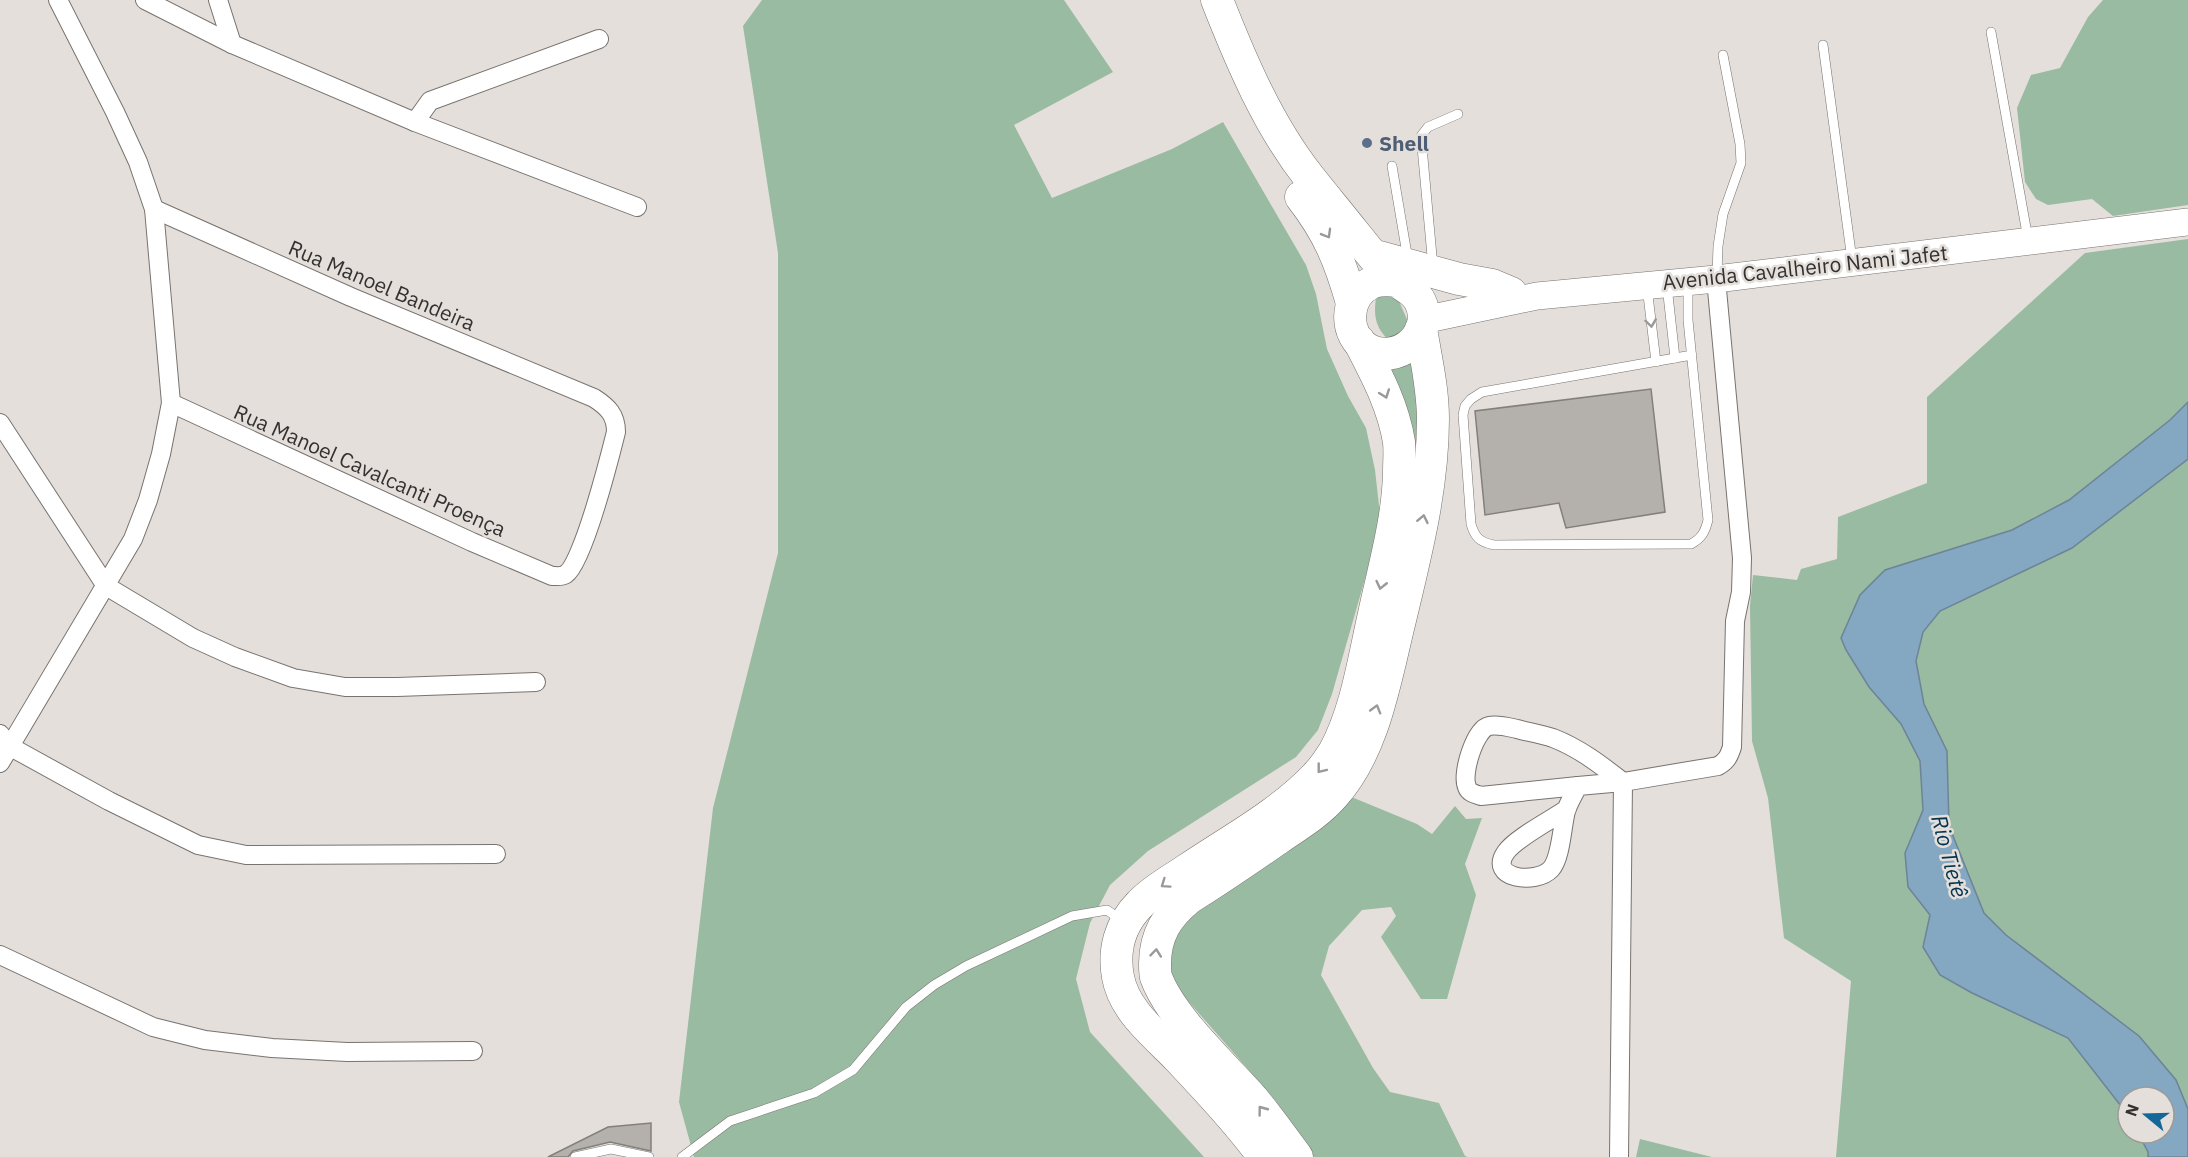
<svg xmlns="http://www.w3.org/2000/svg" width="2188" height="1157" font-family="'IBM Plex Sans',sans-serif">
	<rect width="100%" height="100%" fill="#e4dfda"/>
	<g fill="#99bba1">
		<polygon points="762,0 1064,0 1113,72 1014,125 1052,198 1172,149 1223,122 1306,265 1316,294 1327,349 1348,396 1366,428 1375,470 1381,523 1332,694 1318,730 1296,757 1148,851 1110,885 1090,923 1076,979 1090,1032 1204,1157 694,1157 679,1102 713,808 778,553 778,253 743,26"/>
		<polygon points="2103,0 2188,0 2188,205 2113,216 2092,199 2048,205 2036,199 2025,182 2017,108 2031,75 2060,68 2088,17"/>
		<polygon points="2188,239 2188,402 2170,420 2069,500 2012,530 1885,570 1841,638 1846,650 1869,687 1901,724 1920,761 1923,810 1905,853 1908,887 1930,915 1923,947 1940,975 1972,993 2068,1038 2128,1114 2128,1133 2138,1133 2148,1152 2148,1157 1836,1157 1851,981 1784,938 1768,798 1752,741 1750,606 1753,575 1797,580 1801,569 1837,559 1838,517 1927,483 1927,397 2085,253"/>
		<path d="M1383,290l15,9 11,25 -19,17c-16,-13 -17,-29 -13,-48z"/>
		<polygon points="1414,356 1422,420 1414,496 1382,361"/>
		<polygon points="2188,459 2188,1109 2176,1080 2006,935 1984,913 1948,826 1947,751 1924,704 1916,661 1923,632 1940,611 2072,548"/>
		<path d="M1349,796l68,28 15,10 23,-28 11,13 16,-1 -17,46 11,31 -29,104h-26l-40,-62 15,-21 -5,-9 -29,3 -33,36 -8,29 52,93 17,24 49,11 26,53 3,1h-154l-39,-57 -94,-107c-15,-25 -15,-37 -6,-65z"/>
		<polygon points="1640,1139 1712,1157 1636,1157"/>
	</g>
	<polygon fill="#84a7c2" stroke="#6c8496" stroke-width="1.5" points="2188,402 2188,459 2072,548 1940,611 1923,632 1916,661 1924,704 1947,751 1949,826 1984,913 2006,935 2139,1036 2176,1080 2188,1109 2188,1157 2148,1157 2148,1152 2138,1133 2164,1133 2164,1097 2128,1097 2128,1115 2068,1038 1972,993 1940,975 1923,947 1930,915 1908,887 1905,853 1923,810 1920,761 1901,724 1869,687 1846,650 1841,638 1860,595 1885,570 2012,530 2069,500 2170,420"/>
	<g fill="#b4b0ab" stroke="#837f7a" stroke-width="1.5">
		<polygon points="1651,389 1665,512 1566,528 1559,503 1485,515 1475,411"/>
		<polygon points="651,1123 651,1151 610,1142 573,1151 568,1157 548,1157 608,1127"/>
	</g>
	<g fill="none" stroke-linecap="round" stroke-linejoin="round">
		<g stroke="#78736f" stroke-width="10">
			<g id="service">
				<polyline points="1991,32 2028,239"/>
				<polyline points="1823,45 1852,260"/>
				<polyline points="1392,166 1408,260"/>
				<polyline points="1433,267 1421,136 1428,127 1458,114"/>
				<polyline points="1717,275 1718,246 1723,214 1741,163 1740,144 1723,55"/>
				<path d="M1688,285v35l20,200c-3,12 -6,18 -17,24l-197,1c-14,-3 -19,-7 -23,-21l-8,-109 2,-9 6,-7 11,-7 210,-37"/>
				<polyline points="1667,286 1675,358"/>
				<polyline points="1647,287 1656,362"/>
				<polyline points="575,1157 611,1149 649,1157"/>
				<polyline points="682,1157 730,1121 814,1093 853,1070 906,1007 934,985 966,966 1072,916 1107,910 1121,920"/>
			</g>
		</g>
		<g stroke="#78736f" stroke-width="20">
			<g id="minor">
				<polyline points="145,0 232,44 415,122 637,207"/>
				<polyline points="218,0 232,44"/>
				<polyline points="415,122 430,101 599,39"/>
				<path d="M154,209l197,88 243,101c14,9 22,17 22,34 -6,24 -33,131 -50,142 -4,3 -9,2 -14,2l-80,-34 -301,-139"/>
				<polyline points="0,423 106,586 193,638 235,657 293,678 345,687 397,687 536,682"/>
				<polyline points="0,734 9,746 109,801 198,845 246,855 496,854"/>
				<polyline points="0,763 133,539 148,500 161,454 171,403 154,209 138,162 115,112 58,0"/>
				<path d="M1578,786l-97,10c-6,-2 -12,-3 -14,-9 -6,-13 8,-58 22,-61 9,-2 19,1 28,3 11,3 24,5 36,9 26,10 48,27 70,44"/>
				<path d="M1567,809c-16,11 -51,29 -61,43 -19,27 30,33 45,17 10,-11 11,-43 15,-58 3,-9 8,-17 12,-25l45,-4 95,-16c9,-5 11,-10 14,-19l3,-126 6,-29 1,-34 -26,-279"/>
				<polyline points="0,955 153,1027 205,1040 272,1048 347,1052 473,1051"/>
				<polyline points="1619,1157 1623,782"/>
			</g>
		</g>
		<g stroke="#78736f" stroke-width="28">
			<polyline id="secondary" points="1423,320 1537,296 1716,279 2188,222"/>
		</g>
		<g stroke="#78736f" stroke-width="33">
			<g id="trunk">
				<path d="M1217,0c24,61 51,125 92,177 15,19 31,38 46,57 13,16 26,34 42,47 11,8 20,11 25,25 10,31 -25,58 -53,44 -26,-14 -25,-54 2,-67 9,-4 17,-3 27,-2"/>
				<path d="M1301,197c28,36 39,64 51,106"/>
				<polyline points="1379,257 1459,279 1492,285 1511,293"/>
				<path d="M1264,1157c-26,-35 -55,-66 -85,-98 -22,-23 -55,-48 -61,-82 -5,-27 2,-53 22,-73 13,-14 32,-24 48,-35 43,-29 92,-55 128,-93 7,-7 13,-16 18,-24 22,-39 30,-94 40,-138 10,-47 24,-94 25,-142 0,-10 1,-20 0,-30 -6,-37 -23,-68 -40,-101"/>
				<path d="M1297,1157c-15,-20 -29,-40 -44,-58 -29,-33 -82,-81 -97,-122 -1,-4 -1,-9 -1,-13 0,-29 12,-48 34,-66 31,-19 61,-40 90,-60 19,-13 39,-25 54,-42 41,-45 52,-115 66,-172 16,-67 34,-135 34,-205 0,-30 -7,-60 -12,-90"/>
			</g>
		</g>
		<use href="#service" stroke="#fff" stroke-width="9"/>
		<use href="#minor" stroke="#fff" stroke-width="18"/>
		<use href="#secondary" stroke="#fff" stroke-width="27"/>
		<use href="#trunk" stroke="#fff" stroke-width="32"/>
	</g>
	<defs><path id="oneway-chevron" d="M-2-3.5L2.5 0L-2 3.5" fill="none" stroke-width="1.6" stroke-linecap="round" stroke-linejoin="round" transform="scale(1.5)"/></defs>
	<g stroke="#9a9898">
		<use href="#oneway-chevron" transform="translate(1327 234) rotate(60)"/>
		<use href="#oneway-chevron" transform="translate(1651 323) rotate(82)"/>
		<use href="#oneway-chevron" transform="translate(1385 394) rotate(70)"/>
		<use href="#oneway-chevron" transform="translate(1423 519) rotate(-78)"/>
		<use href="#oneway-chevron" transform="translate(1381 585) rotate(103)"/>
		<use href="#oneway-chevron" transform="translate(1376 709) rotate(-74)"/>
		<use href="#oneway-chevron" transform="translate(1321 769) rotate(128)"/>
		<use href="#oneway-chevron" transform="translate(1165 884) rotate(145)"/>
		<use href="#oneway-chevron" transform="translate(1156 953) rotate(-84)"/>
		<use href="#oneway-chevron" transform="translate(1262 1110) rotate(-127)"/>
	</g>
	<circle fill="#5c6f8a" stroke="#e4dfda" stroke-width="2" cx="1367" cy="143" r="6"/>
	<g text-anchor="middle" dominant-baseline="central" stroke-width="5" stroke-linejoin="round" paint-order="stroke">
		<g font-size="21" font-weight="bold" fill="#4e5e75" stroke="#e4dfda" text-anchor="start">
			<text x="1379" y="143">Shell</text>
		</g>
		<g font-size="21" fill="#343230" stroke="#e4dfda">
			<text transform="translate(1805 267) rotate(-6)">Avenida Cavalheiro Nami Jafet</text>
			<text transform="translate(382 285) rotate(23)">Rua Manoel Bandeira</text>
			<text transform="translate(370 470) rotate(24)">Rua Manoel Cavalcanti Proença</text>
		</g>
		<g font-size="22" font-style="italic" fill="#04334e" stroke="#e4dfda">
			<text transform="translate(1950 856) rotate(75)">Rio Tietê</text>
		</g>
	</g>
	<g transform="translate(2146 1115) rotate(289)"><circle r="28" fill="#e4dfda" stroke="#9e9a96" stroke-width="1.5"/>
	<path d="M0-4.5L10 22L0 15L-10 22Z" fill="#136899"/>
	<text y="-9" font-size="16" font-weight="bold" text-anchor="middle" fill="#343230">N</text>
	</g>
</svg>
